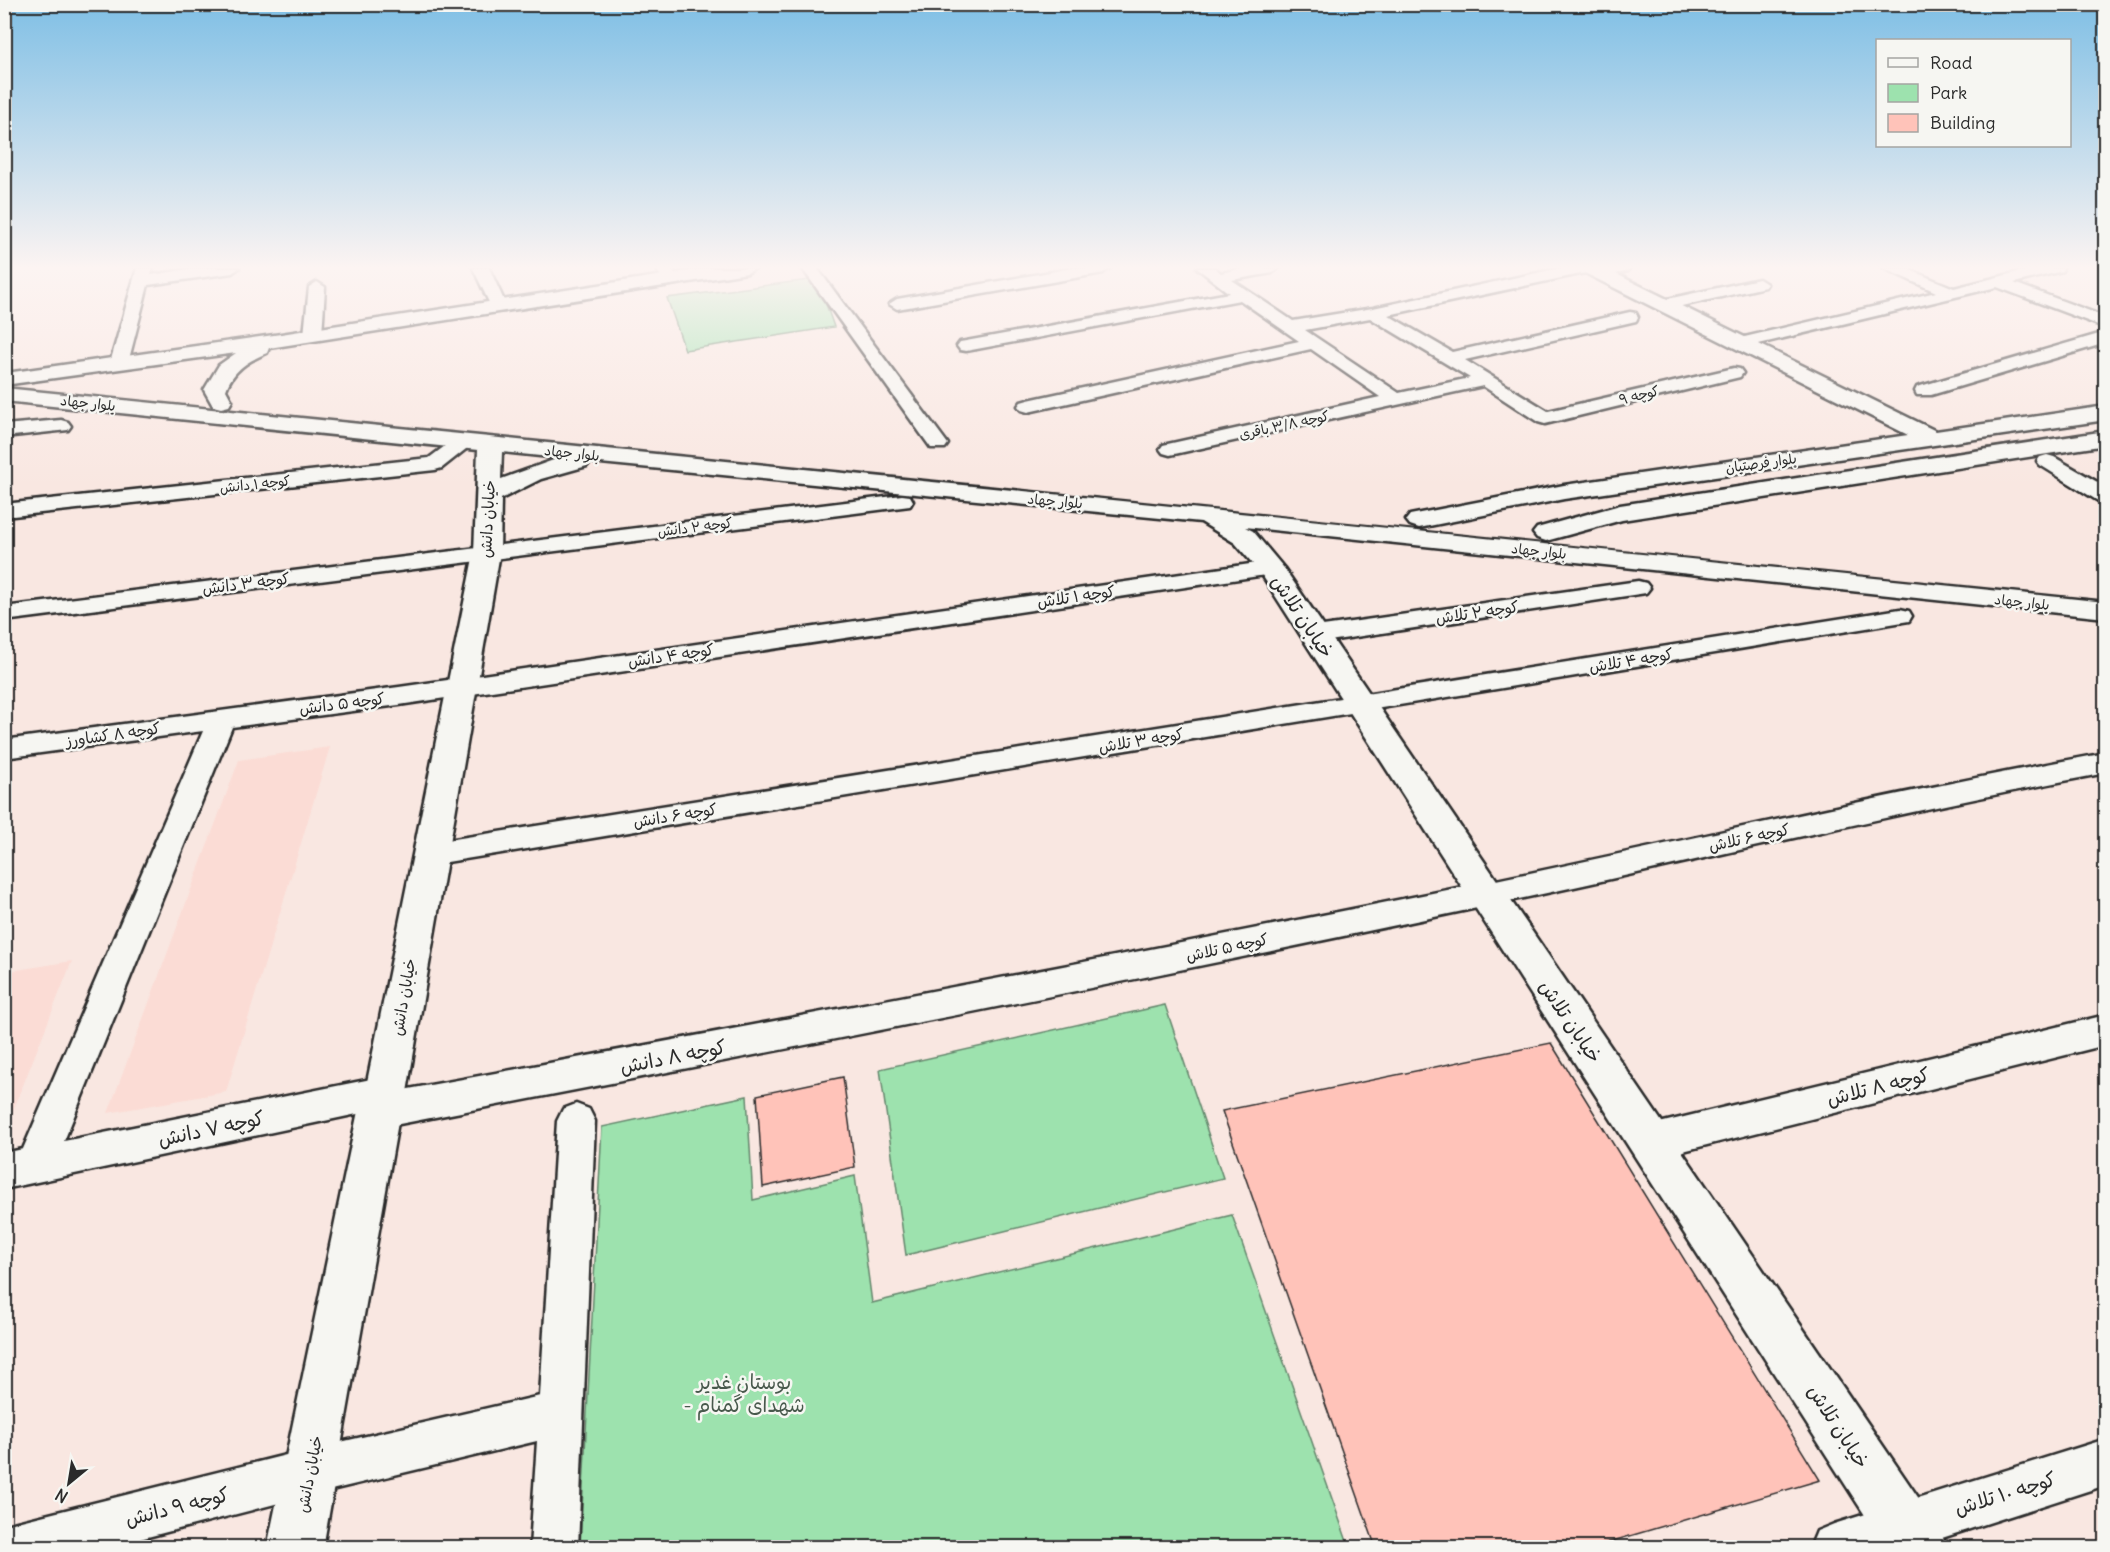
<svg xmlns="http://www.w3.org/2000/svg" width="2110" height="1552" font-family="Delius,'Playpen Sans Arabic',sans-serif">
	<rect width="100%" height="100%" fill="#f9e7e1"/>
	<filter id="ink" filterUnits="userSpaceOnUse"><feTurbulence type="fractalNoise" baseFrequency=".0167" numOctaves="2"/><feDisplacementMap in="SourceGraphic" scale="12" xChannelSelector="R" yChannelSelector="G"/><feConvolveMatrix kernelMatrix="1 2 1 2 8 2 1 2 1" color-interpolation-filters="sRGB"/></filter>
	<g filter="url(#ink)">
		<g fill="#fbdcd5">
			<polygon points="330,747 226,1092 108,1113 239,760"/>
			<polygon points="72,961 5,1131 5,972"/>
		</g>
		<g fill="#9de2ae" stroke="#64866c" stroke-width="1.5">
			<polygon points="817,279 834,327 685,350 667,298"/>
			<polygon points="1165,1005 1223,1178 906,1255 880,1069"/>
			<polygon points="747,1096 753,1200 855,1176 872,1303 1232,1215 1349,1547 580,1547 602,1127"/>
		</g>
		<g fill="#ffc3b9" stroke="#2b2b2b" stroke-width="1.5">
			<polygon points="1551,1043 1820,1480 1589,1548 1376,1548 1222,1111"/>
			<polygon points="843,1077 855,1167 763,1187 757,1095"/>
		</g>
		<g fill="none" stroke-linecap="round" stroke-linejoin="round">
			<g stroke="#2b2b2b" stroke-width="5">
				<g id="minor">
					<polygon points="137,268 153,268 151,275 196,268 239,268 232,273 148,285 128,363 125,367 113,367 110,363"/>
					<polygon points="473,268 489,268 507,307 505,311 493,311"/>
					<polygon points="656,268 672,268 679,280 671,285 665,283"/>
					<polygon points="802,268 817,268 945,440 948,444 945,448 931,448"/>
					<polygon points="1073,268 1110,268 1103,273 897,309 889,304 897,299"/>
					<path d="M1197,268h18l6,5 23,-5h35l-7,5 -40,7 61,41 80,-13 187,-40h32l-7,5 -197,42 64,37 178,-40 6,1 2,4 -2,4 -171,39 83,51 186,-43 6,1 3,4 -3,4 -195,47 -7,-2 -55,-36 -313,69 -7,-2 -3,-4 3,-4 217,-48 -69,-48 -283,63 -7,-2 -3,-4 3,-4 7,-2 271,-59 -59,-41 -274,51 -6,-1 -3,-4 3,-4 6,-1 263,-48zM1370,318l100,60 -71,15 -94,-63z"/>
					<polygon points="1598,268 1629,268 1628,271 1599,278 1591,273"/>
					<polygon points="1883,268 1905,268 1954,288 2034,268 2063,268 2062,271 2014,283 2106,317 2106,328 1997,287 1742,348 1736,347 1733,343 1736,339 1936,292"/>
					<polygon points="1759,279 1767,284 1765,287 1664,310 1656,305 1658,301"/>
					<polygon points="317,282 325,287 322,335 319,339 307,339 304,335 309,287"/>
					<polygon points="2106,332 2106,343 1931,395 1917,395 1915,391 1917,387"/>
					<polygon points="61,420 68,422 71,426 68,430 4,437 4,425"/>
					<polygon points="464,435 471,437 474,441 471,445 442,468 435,470 4,517 4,504 429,458 457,437"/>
					<polygon points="2047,455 2054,457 2106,487 2106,502 2098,501 2040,465 2037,461 2040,457"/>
					<polygon points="902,495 910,496 913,501 910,506 4,621 4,607"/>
					<path d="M1271,561l8,2 4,5 -4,5 -880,132 -167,22 -168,414 322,-65 13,4 4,10c360,-66 720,-134 1079,-207 208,-43 415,-92 624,-130v20c-210,39 -416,90 -624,134 -367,78 -735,150 -1103,221l-13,-5 -4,-10 -358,76v-36l19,-4 180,-418 -199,27v-18l395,-53z"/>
					<polygon points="1638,581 1646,583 1650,588 1646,593 1316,643 1307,640 1304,635 1307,630 1316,627"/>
					<polygon points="1900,609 1909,611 1912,616 1909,621 429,865 418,862 414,854 418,846 429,843"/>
					<polygon points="2106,1015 2106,1045 1651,1159 1638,1154 1632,1142 1638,1130 1651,1125"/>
					<polygon points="576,1104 589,1109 595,1121 578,1548 530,1548 537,1441 310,1495 105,1548 4,1548 4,1526 9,1524 310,1449 540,1396 557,1121 563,1109"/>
					<polygon points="2106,1439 2106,1485 1911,1548 1810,1548 1817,1531 1834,1524"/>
				</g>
			</g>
			<g stroke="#2b2b2b" stroke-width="5">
				<g id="tertiary">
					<path d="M708,268h48l-9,5 -478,75 -2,5c-19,8 -34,17 -41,37l6,11 -3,5 -8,2 -8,-2 -9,-16 15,-25 17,-12 -232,32 2,-12 275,-39z"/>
					<polygon points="1580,268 1604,268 1936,431 2106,406 2106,420 1564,499 1419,528 1410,525 1406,520 1410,515 1564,485 1908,435 1583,272"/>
					<path d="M4,388c701,71 1401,141 2102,214v16l-861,-91 8,4 31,37 655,960 8,20h-61l-626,-976 -25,-29 -34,-21 -611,-60 -3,4 -46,13 -40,20 -1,54 -93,539 -7,19 -77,437h-56l91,-437 7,-19 109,-539 4,-103 -474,-49zM502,452l57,6 -58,21z"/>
					<polygon points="2106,431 2106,445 1622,520 1546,541 1537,538 1533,533 1537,528 1620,505"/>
				</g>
			</g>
			<use href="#minor" fill="#f6f6f2" fill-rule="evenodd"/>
			<use href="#tertiary" fill="#f6f6f2" fill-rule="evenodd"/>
		</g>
	</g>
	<linearGradient id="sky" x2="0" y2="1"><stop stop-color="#7fbfe5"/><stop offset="0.55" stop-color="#fcf4f2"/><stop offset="1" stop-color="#fcf4f2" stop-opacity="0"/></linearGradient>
	<rect width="2110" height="486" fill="url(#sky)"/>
	<g text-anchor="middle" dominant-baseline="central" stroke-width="5" stroke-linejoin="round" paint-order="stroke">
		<g font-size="14" fill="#2b2b2b" stroke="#f6f6f2">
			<text transform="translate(1639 395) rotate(-14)">کوچه ۹</text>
			<text transform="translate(88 403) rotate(6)">بلوار جهاد</text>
			<text transform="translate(1284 425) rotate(-12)">کوچه ۳/۸ باقری</text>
			<text transform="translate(572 453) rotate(6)">بلوار جهاد</text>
			<text transform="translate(1761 463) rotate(-8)">بلوار فرصتیان</text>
			<text transform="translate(255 484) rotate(-6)">کوچه ۱ دانش</text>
			<text transform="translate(1055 501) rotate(5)">بلوار جهاد</text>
			<text transform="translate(695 527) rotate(-7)">کوچه ۲ دانش</text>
			<text transform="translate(1539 551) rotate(6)">بلوار جهاد</text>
			<text transform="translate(2022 602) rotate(6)">بلوار جهاد</text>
		</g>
		<g font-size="16" fill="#2b2b2b" stroke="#f6f6f2">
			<text transform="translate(487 519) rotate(-87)">خیابان دانش</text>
			<text transform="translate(246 583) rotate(-7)">کوچه ۳ دانش</text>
			<text transform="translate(1076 596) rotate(-8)">کوچه ۱ تلاش</text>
			<text transform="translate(1477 612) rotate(-8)">کوچه ۲ تلاش</text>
			<text transform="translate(671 655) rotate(-8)">کوچه ۴ دانش</text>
			<text transform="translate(1631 660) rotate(-9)">کوچه ۴ تلاش</text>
			<text transform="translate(342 703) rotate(-7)">کوچه ۵ دانش</text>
			<text transform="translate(113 734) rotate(-8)">کوچه ۸ کشاورز</text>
			<text transform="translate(1141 740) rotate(-9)">کوچه ۳ تلاش</text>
			<text transform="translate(675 815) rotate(-9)">کوچه ۶ دانش</text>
			<text transform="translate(1749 837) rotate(-12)">کوچه ۶ تلاش</text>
			<text transform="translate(1227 947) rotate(-12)">کوچه ۵ تلاش</text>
			<text transform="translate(403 997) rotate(-80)">خیابان دانش</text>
			<text transform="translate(309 1474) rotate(-79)">خیابان دانش</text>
		</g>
		<g font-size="20" fill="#2b2b2b" stroke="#f6f6f2">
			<text transform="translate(1303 616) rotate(56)">خیابان تلاش</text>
			<text transform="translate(1571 1021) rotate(56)">خیابان تلاش</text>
			<text transform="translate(673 1056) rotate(-11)">کوچه ۸ دانش</text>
			<text transform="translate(1878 1086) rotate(-14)">کوچه ۸ تلاش</text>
			<text transform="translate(211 1128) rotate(-12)">کوچه ۷ دانش</text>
			<text transform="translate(1839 1426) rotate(57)">خیابان تلاش</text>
			<text transform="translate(2005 1493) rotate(-17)">کوچه ۱۰ تلاش</text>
			<text transform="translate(177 1506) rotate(-14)">کوچه ۹ دانش</text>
		</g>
		<g font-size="20" fill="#48594c" stroke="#f6f6f2">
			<text x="744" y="1381">بوستان غدیر<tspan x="744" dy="23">- شهدای گمنام</tspan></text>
		</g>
	</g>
	<rect width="2110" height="1552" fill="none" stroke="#f6f6f2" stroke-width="24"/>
	<rect x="12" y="12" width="2086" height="1528" fill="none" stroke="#2b2b2b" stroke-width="2" filter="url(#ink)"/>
	<rect x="1876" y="39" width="195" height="108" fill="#f6f6f2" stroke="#a5a5a2" stroke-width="1.5"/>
	<rect x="1888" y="58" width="30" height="9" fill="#f6f6f2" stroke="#a5a5a2" stroke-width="1.5"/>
	<text x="1930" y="69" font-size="18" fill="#2b2b2b">Road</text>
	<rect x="1888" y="84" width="30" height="18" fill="#9de2ae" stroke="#a5a5a2" stroke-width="1.5"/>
	<text x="1930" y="99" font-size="18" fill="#2b2b2b">Park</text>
	<rect x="1888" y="114" width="30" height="18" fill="#ffc3b9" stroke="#a5a5a2" stroke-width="1.5"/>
	<text x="1930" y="129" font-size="18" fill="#2b2b2b">Building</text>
	<g transform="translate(69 1483) rotate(210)" stroke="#f6f6f2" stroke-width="4.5" paint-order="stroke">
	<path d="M0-4.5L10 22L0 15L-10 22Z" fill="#2b2b2b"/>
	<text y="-9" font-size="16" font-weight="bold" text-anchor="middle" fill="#2b2b2b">N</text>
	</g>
</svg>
